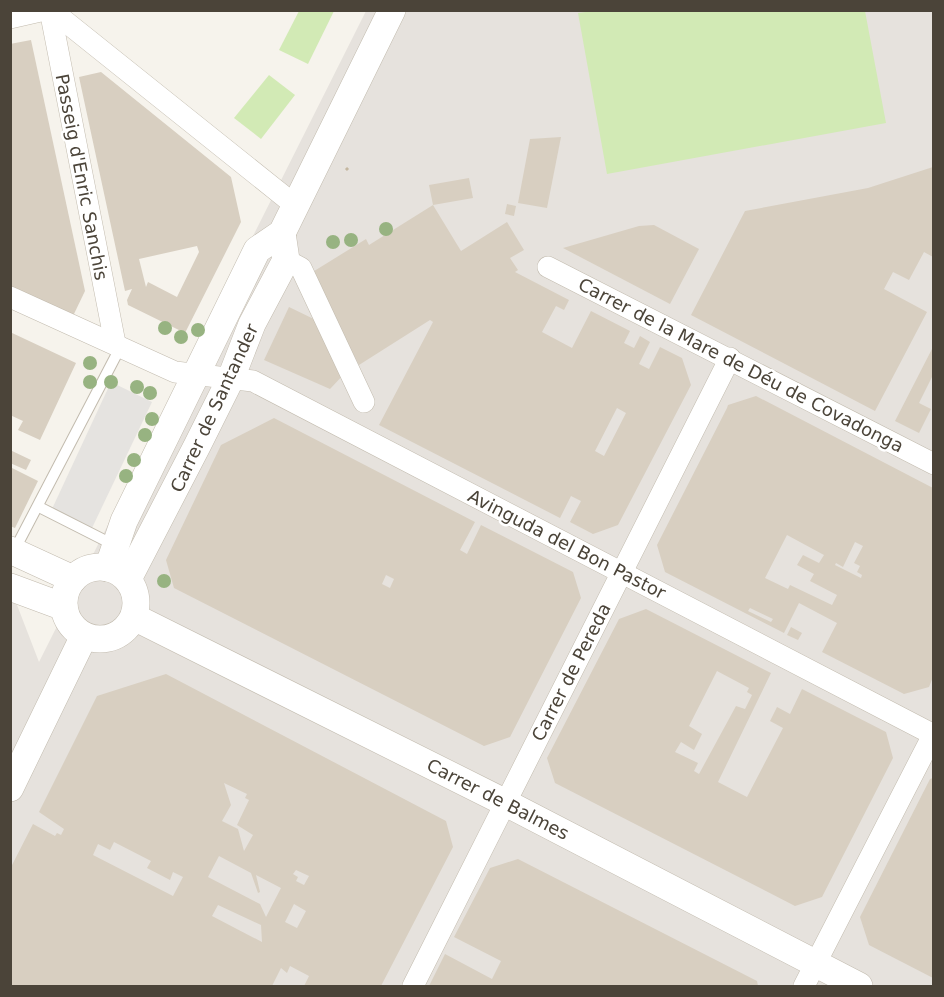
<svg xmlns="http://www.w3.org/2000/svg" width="944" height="997" font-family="'DejaVu Sans',sans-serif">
	<rect width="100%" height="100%" fill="#f6f3ec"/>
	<polygon fill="#e6e2dd" points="366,11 933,11 933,986 11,986 11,601 17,605 39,662"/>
	<g fill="#d2eab5">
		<polygon points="299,11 334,11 308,64 279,50"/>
		<polygon points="593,11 865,11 886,123 607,174 578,13"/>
		<polygon points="269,75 295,95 261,139 234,118"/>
	</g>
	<polygon fill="#e5e3e0" points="111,382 152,402 92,528 52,509"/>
	<g fill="#d8cfc1" fill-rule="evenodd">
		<polygon points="31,40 85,291 73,316 10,286 10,44"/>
		<path d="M101,72l130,105 10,45 -56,111 -57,-28 -1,-5 5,-11 -7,2 -46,-214zM197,246l2,6 -22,45 -29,-15 -2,5 -7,-28z"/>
		<polygon points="561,137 547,208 518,203 530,139"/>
		<polygon points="933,167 933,257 924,252 909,280 893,272 884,289 927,312 875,411 691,315 745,211 868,188"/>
		<polygon points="469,178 473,198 433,205 429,185"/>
		<polygon points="507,204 516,206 514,216 505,214"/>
		<path d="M433,205l28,46 46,-29 17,28 -14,8 8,12 -3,2 54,28 -5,10 -8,-4 -14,26 30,16 19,-37 39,20 -6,12 10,5 6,-12 10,6 -11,22 10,5 11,-22 22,11 9,27 -73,140 -25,9 -23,-12 11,-21 -10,-5 -11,22 -181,-93 54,-103 -3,-2 -71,45 -48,-92 55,-34 3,6zM617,408l9,5 -22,43 -9,-5z"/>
		<polygon points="654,225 699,249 670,304 563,248 639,226"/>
		<polygon points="289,307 322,323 345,373 330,389 264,360"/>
		<polygon points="10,332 76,363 40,440 18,430 23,421 10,415"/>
		<polygon points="933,347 933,375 919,403 931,409 919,433 895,421"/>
		<path d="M756,396l177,92v189l-4,10 -25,7 -82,-42 15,-29 -38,-20 -15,30 -119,-61 -8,-27 70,-137 1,-3zM787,535l37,20 -5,8 -16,-8 -6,10 17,9 -4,7 27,14 -5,10 -42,-20 -2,4 -23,-11zM855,542l8,4 -9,17 6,3 -3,6 5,3 -1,3 -26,-13 1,-2 7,4zM750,608l23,11 -2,3 -23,-11z"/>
		<path d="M274,418l201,104 -15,28 7,4 14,-29 92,47 8,26 -71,139 -26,9 -310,-158 -8,-28 55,-115zM386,575l8,4 -4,9 -8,-4z"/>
		<polygon points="10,450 31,460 26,470 10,463"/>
		<polygon points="10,467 38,481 15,528 10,526"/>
		<path d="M646,609l125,64 -53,109 29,15 36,-69 -13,-7 7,-14 13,7 12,-25 84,43 7,26 -71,139 -27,9 -240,-123 -8,-25 72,-139zM717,671l32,17 -2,4 5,3 -7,14 -9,-3 -37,68 -5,-3 4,-8 -23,-11 6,-10 13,8 8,-16 -13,-8z"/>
		<polygon points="791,627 802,633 798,640 787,635"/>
		<path d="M166,674l280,147 7,26 -72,139h-77l5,-10 -19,-10 -3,7 -6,-5 -9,18h-262v-117l23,-45 22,12 2,-3 4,2 3,-6 -25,-17 58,-116zM224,783l23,11 -2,4 4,2 -12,25 16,10 -9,16 -6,-22 -16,-8 9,-16zM114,842l37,19 -4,7 23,12 3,-8 10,5 -10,19 -80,-41 5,-11 12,6zM219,856l32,17 7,20 2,-1 -4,-17 25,13 -15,29 -6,-13 -52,-27zM296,870l13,6 -5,9 -8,-4 2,-4 -5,-3zM294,904l12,7 -9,17 -12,-6zM218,905l43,20 1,17 -50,-26z"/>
		<polygon points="933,778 933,978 869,945 860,917 930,779"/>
		<polygon points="518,859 757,981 758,986 429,986 445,954 492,979 501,961 454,937 490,868"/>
	</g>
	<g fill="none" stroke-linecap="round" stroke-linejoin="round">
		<g stroke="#c2bbae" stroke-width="12">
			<g id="service">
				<polyline points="39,507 114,545"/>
				<polyline points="14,551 121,346"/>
			</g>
		</g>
		<g stroke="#c2bbae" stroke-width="22">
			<g id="minor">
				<polyline points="50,10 115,343"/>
				<polyline points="51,10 296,206"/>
				<polyline points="10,18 45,10"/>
				<polyline points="286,260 301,268 364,402"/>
				<polyline points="548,267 934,464"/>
				<polyline points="10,297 175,372 253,381 934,735"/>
				<polyline points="413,986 730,358"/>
				<polyline points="804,986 934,733"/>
			</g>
		</g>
		<g stroke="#c2bbae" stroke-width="28">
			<g id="tertiary">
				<polyline points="10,550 73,579"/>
				<circle cx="100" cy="603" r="36"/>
				<polyline points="108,568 124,521 257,250 282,233 392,10"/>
				<polyline points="128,579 197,446 231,378 252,324 286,260 282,233"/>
				<polyline points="10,587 64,607"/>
				<polyline points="134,617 504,802 859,986"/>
				<polyline points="10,788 84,636"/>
			</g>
		</g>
		<polyline stroke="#c4b79f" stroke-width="3" stroke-dasharray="3 3" stroke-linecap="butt" points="346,168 348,170"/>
		<use href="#service" stroke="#fff" stroke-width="10"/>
		<use href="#minor" stroke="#fff" stroke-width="21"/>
		<use href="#tertiary" stroke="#fff" stroke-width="27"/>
	</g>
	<g fill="#97b381">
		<circle cx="386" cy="229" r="7"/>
		<circle cx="351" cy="240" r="7"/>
		<circle cx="333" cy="242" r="7"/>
		<circle cx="165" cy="328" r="7"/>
		<circle cx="198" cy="330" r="7"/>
		<circle cx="181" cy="337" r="7"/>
		<circle cx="90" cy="363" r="7"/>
		<circle cx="90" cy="382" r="7"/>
		<circle cx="111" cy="382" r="7"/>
		<circle cx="137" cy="387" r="7"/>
		<circle cx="150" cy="393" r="7"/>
		<circle cx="152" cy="419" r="7"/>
		<circle cx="145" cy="435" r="7"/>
		<circle cx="134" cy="460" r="7"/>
		<circle cx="126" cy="476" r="7"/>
		<circle cx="164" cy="581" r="7"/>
	</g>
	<g text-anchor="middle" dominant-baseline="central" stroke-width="5" stroke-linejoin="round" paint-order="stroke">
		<g font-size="18" fill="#4b4439" stroke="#fff">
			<text transform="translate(82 177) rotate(79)">Passeig d'Enric Sanchis</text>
			<text transform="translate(741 365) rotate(27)">Carrer de la Mare de Déu de Covadonga</text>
			<text transform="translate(214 408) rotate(-65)">Carrer de Santander</text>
			<text transform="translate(567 544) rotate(27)">Avinguda del Bon Pastor</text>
			<text transform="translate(571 672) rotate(-63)">Carrer de Pereda</text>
			<text transform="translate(498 799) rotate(27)">Carrer de Balmes</text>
		</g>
	</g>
	<rect width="944" height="997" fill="none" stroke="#4b4439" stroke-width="24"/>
</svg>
